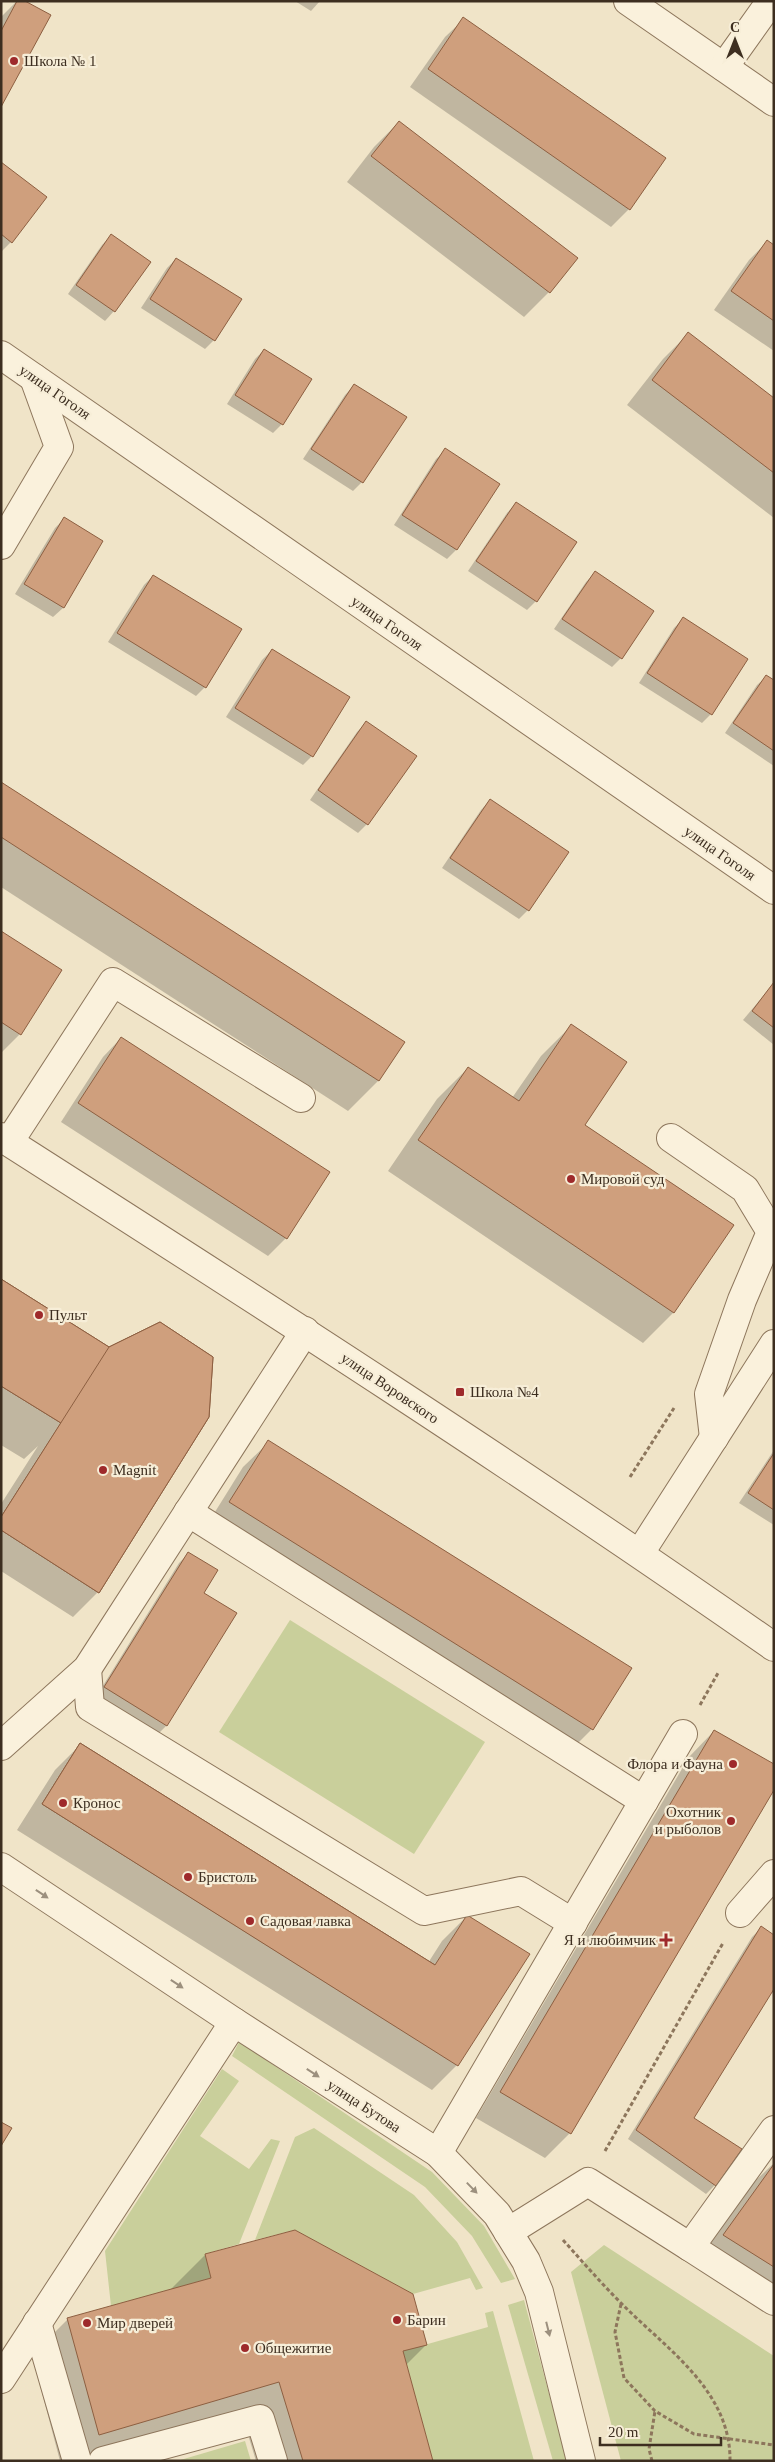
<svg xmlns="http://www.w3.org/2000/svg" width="775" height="2462" font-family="'Times New Roman',serif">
	<rect width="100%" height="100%" fill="#f0e4c8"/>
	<g fill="#c9cf9b">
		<polygon points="290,1620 485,1742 414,1854 219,1732"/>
		<polygon points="239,2042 432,2172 484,2226 515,2279 501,2283 472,2236 425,2187 232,2056"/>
		<polygon points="222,2069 239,2081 200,2136 249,2169 271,2139 280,2141 239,2244 205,2254 211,2278 111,2306 105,2251"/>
		<polygon points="314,2128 414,2195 457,2242 483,2288 476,2290 470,2278 413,2294 295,2230 255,2240 295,2137"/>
		<polygon points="604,2245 774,2356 774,2461 621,2461 571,2272"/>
		<polygon points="524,2300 567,2461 553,2461 508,2305"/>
		<polygon points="493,2311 534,2461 433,2461 403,2351 488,2327 485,2313"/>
		<polygon points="245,2441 251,2461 177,2461"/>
	</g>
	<g fill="#0003">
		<polygon points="17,1 1,104 1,17"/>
		<polygon points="295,1 320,1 311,11"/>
		<polygon points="464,19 629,209 611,227 410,87 445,37"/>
		<polygon points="399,122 549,292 524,317 347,182 374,147"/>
		<polygon points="1,163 11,242 1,252"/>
		<polygon points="111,236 114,311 105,321 68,294 102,245"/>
		<polygon points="767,242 774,246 774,351 714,310 749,260"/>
		<polygon points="176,259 214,340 205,349 141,308 167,268"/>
		<polygon points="688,334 774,400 774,518 627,405 663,359"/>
		<polygon points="264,350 282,424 273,433 227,404 255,359"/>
		<polygon points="355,385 362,482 353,491 303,459 345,395"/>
		<polygon points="446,450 498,484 456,550 447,559 394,525 436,459"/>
		<polygon points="516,503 536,601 527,610 468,571 507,513"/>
		<polygon points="64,519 102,541 63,608 53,617 15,594 55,528"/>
		<polygon points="595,573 621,658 612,667 554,629 586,582"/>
		<polygon points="153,576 205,687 196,696 108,642 144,585"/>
		<polygon points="683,619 711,714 702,723 639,683 674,628"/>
		<polygon points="272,650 312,756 303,765 226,717 262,660"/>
		<polygon points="767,676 774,681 774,766 725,733 757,685"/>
		<polygon points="366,723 367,824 358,833 310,800 357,732"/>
		<polygon points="1,783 403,1042 378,1081 348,1111 1,887"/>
		<polygon points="490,800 528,910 519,919 442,868 481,810"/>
		<polygon points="1,933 20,1034 2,1052 1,1052"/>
		<polygon points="774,983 774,1045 743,1020"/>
		<polygon points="571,1026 583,1125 732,1225 673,1313 643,1343 388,1171 437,1099 468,1068 512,1098 541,1056"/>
		<polygon points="121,1038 286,1238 268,1256 61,1122 103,1057"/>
		<polygon points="1,1281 109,1349 98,1592 73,1617 1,1571 1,1504 38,1446 24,1459 1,1445"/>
		<polygon points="269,1442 592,1729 567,1754 205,1528 243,1467"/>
		<polygon points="774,1450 774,1525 739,1503"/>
		<polygon points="188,1554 202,1593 235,1613 166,1726 157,1735 96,1697 179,1563"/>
		<polygon points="714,1731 570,2133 545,2158 476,2118 689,1757"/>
		<polygon points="80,1745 428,1963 442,1941 467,1916 457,2065 432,2090 17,1830 55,1770"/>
		<polygon points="761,1928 774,1937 774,1994 771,1992 692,2119 715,2185 706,2194 628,2139 752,1937"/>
		<polygon points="774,2163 774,2316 694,2266 751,2185"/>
		<polygon points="205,2255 426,2345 406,2365 432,2461 256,2461 243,2418 97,2461 60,2461 32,2355 68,2319 169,2291"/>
	</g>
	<g fill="#cf9f7d" stroke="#8d5f41">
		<polygon points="17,1 25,1 51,15 1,107 1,31"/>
		<polygon points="463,17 666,158 630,210 428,69"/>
		<polygon points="399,121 578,258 550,293 371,156"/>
		<polygon points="1,162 47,197 12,243 1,234"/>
		<polygon points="111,234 151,262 115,312 76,285"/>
		<polygon points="767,240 774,245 774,321 731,291"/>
		<polygon points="176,258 242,299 215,341 150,299"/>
		<polygon points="688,332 774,398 774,473 652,380"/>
		<polygon points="264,349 312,379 283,425 235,395"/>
		<polygon points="354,384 407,417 363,483 311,449"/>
		<polygon points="445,448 500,484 457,550 402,515"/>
		<polygon points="516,502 577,542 537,602 476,561"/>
		<polygon points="64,517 103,541 64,608 24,584"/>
		<polygon points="595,571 654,611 622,659 562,619"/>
		<polygon points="153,575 242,629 206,688 117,633"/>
		<polygon points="683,617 748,659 712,715 647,673"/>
		<polygon points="272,649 350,697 313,757 235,708"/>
		<polygon points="766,675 774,680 774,751 733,723"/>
		<polygon points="366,721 417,756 368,825 318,790"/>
		<polygon points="1,782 405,1042 379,1081 1,837"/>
		<polygon points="490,799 569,852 529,911 450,858"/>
		<polygon points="1,931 62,970 21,1035 1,1022"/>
		<polygon points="774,982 774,1028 752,1011"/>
		<polygon points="571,1024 627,1062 585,1125 734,1225 674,1313 418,1140 468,1067 519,1101"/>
		<polygon points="121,1037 330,1172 287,1239 78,1103"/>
		<polygon points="1,1279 109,1347 61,1423 1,1386"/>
		<polygon points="1,1279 109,1347 160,1322 213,1357 209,1417 99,1593 1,1530 1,1517 61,1423 1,1386"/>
		<polygon points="160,1322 213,1357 209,1417 99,1593 1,1530 1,1517 109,1347"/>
		<polygon points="268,1440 632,1668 593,1730 229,1502"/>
		<polygon points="774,1453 774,1510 748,1493"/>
		<polygon points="188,1552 218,1570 204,1593 237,1613 167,1726 104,1687"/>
		<polygon points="714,1730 774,1764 774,1790 571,2134 500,2092"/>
		<polygon points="80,1743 435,1965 396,2026 42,1804"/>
		<polygon points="80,1743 435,1965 467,1915 530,1954 458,2066 42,1804"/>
		<polygon points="761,1926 774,1935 774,1989 694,2118 742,2149 716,2186 636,2130"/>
		<polygon points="1,2122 12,2128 1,2146"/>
		<polygon points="774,2164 774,2267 723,2235"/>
		<polygon points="295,2230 413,2294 427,2345 403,2351 433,2461 303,2461 279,2382 99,2435 67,2318 211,2278 205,2254"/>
	</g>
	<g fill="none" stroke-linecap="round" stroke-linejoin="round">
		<g stroke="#8d765c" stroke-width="30">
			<g id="minor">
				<polyline points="628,1 774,102"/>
				<polyline points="724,67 771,1"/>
				<polyline points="1,355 774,890"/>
				<polyline points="1,545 59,447 34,378"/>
				<path d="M1,1137c260,166 520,333 773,510"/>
				<polyline points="671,1138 745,1189 771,1232 742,1300 709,1394 714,1438"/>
				<polyline points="9,1142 113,982 301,1098"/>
				<polyline points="188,1512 644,1801"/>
				<polyline points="640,1553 774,1344"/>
				<polyline points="87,1669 90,1707 424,1911 521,1891 573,1923"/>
				<polyline points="1,1746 87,1669 305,1331"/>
				<polyline points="1,1867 234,2022 438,2153 497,2214 526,2261 539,2292 581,2461"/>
				<polyline points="740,1913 774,1874"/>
				<polyline points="438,2153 683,1734"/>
				<polyline points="508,2232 588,2182 690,2247 774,2130"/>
				<polyline points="690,2247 774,2301"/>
				<polyline points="37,2323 77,2461"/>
				<polyline points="1,2379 234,2022"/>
				<polyline points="103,2461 260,2419 273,2461"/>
			</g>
		</g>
		<g stroke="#8d765c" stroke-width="3" stroke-dasharray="4 2.5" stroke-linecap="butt">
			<polyline points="630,1477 674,1408"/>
			<polyline points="700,1705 718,1673"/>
			<polyline points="605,2151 723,1943"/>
			<path d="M563,2240c19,21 37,42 57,62 45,46 111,88 110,159"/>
			<polyline points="621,2304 615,2332 624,2378 655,2411 694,2434 774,2445"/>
			<polyline points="652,2461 649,2449 655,2411"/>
		</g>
		<use href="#minor" stroke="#faf1dc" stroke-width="28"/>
	</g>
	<defs><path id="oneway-solid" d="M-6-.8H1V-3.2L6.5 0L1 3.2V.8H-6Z" transform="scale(1.25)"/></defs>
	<g fill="#9c907e">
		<use href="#oneway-solid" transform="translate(42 1894) rotate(34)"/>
		<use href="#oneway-solid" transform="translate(177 1984) rotate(34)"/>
		<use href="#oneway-solid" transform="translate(313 2073) rotate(33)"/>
		<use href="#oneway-solid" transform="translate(472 2188) rotate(46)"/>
		<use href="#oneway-solid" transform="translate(548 2329) rotate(76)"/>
	</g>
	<g fill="#9e2a2b" stroke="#f7eed8" stroke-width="2">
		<circle cx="14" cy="61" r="5"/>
		<circle cx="571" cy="1179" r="5"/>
		<circle cx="39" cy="1315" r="5"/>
		<rect x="455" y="1387" width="10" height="10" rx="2.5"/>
		<circle cx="103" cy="1470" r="5"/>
		<circle cx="733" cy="1764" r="5"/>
		<circle cx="63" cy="1803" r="5"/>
		<circle cx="731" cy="1821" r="5"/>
		<circle cx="188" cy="1877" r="5"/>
		<circle cx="250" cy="1921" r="5"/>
		<path d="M663.5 1932.5h5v5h5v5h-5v5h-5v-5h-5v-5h5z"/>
		<circle cx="397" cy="2320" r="5"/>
		<circle cx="87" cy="2323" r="5"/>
		<circle cx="245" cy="2348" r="5"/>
	</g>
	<g text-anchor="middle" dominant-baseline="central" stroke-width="4.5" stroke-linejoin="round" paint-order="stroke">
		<g font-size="15" fill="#3d2e20" stroke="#f7eed8" text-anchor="start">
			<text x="24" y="61">Школа № 1</text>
			<text x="581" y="1179">Мировой суд</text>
			<text x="49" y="1315">Пульт</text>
			<text x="470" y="1392">Школа №4</text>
			<text x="113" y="1470">Magnit</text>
			<text x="723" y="1764" text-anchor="end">Флора и Фауна</text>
			<text x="73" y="1803">Кронос</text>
			<text x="721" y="1812" text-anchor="end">Охотник<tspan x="721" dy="17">и рыболов</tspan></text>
			<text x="198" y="1877">Бристоль</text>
			<text x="260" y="1921">Садовая лавка</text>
			<text x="656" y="1940" text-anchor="end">Я и любимчик</text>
			<text x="407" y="2320">Барин</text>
			<text x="97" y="2323">Мир дверей</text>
			<text x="255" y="2348">Общежитие</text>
		</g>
		<g font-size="15" fill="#3d2e20" stroke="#f7eed8">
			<text transform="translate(55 392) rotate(35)">улица Гоголя</text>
			<text transform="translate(387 623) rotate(35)">улица Гоголя</text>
			<text transform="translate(720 853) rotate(35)">улица Гоголя</text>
			<text transform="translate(390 1388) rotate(34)">улица Воровского</text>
			<text transform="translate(364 2106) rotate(33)">улица Бутова</text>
		</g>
	</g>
	<rect width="775" height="2462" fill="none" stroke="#3d2e20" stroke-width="5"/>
	<g transform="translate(735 40)" stroke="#f7eed8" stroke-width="4" paint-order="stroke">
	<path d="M0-4L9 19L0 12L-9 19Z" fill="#3d2e20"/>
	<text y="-8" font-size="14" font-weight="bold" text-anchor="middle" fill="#3d2e20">С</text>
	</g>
	<path d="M600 2437v8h121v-8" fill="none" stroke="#3d2e20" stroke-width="2.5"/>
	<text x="608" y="2437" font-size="15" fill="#3d2e20" stroke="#f7eed8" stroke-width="4" paint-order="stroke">20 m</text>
</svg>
